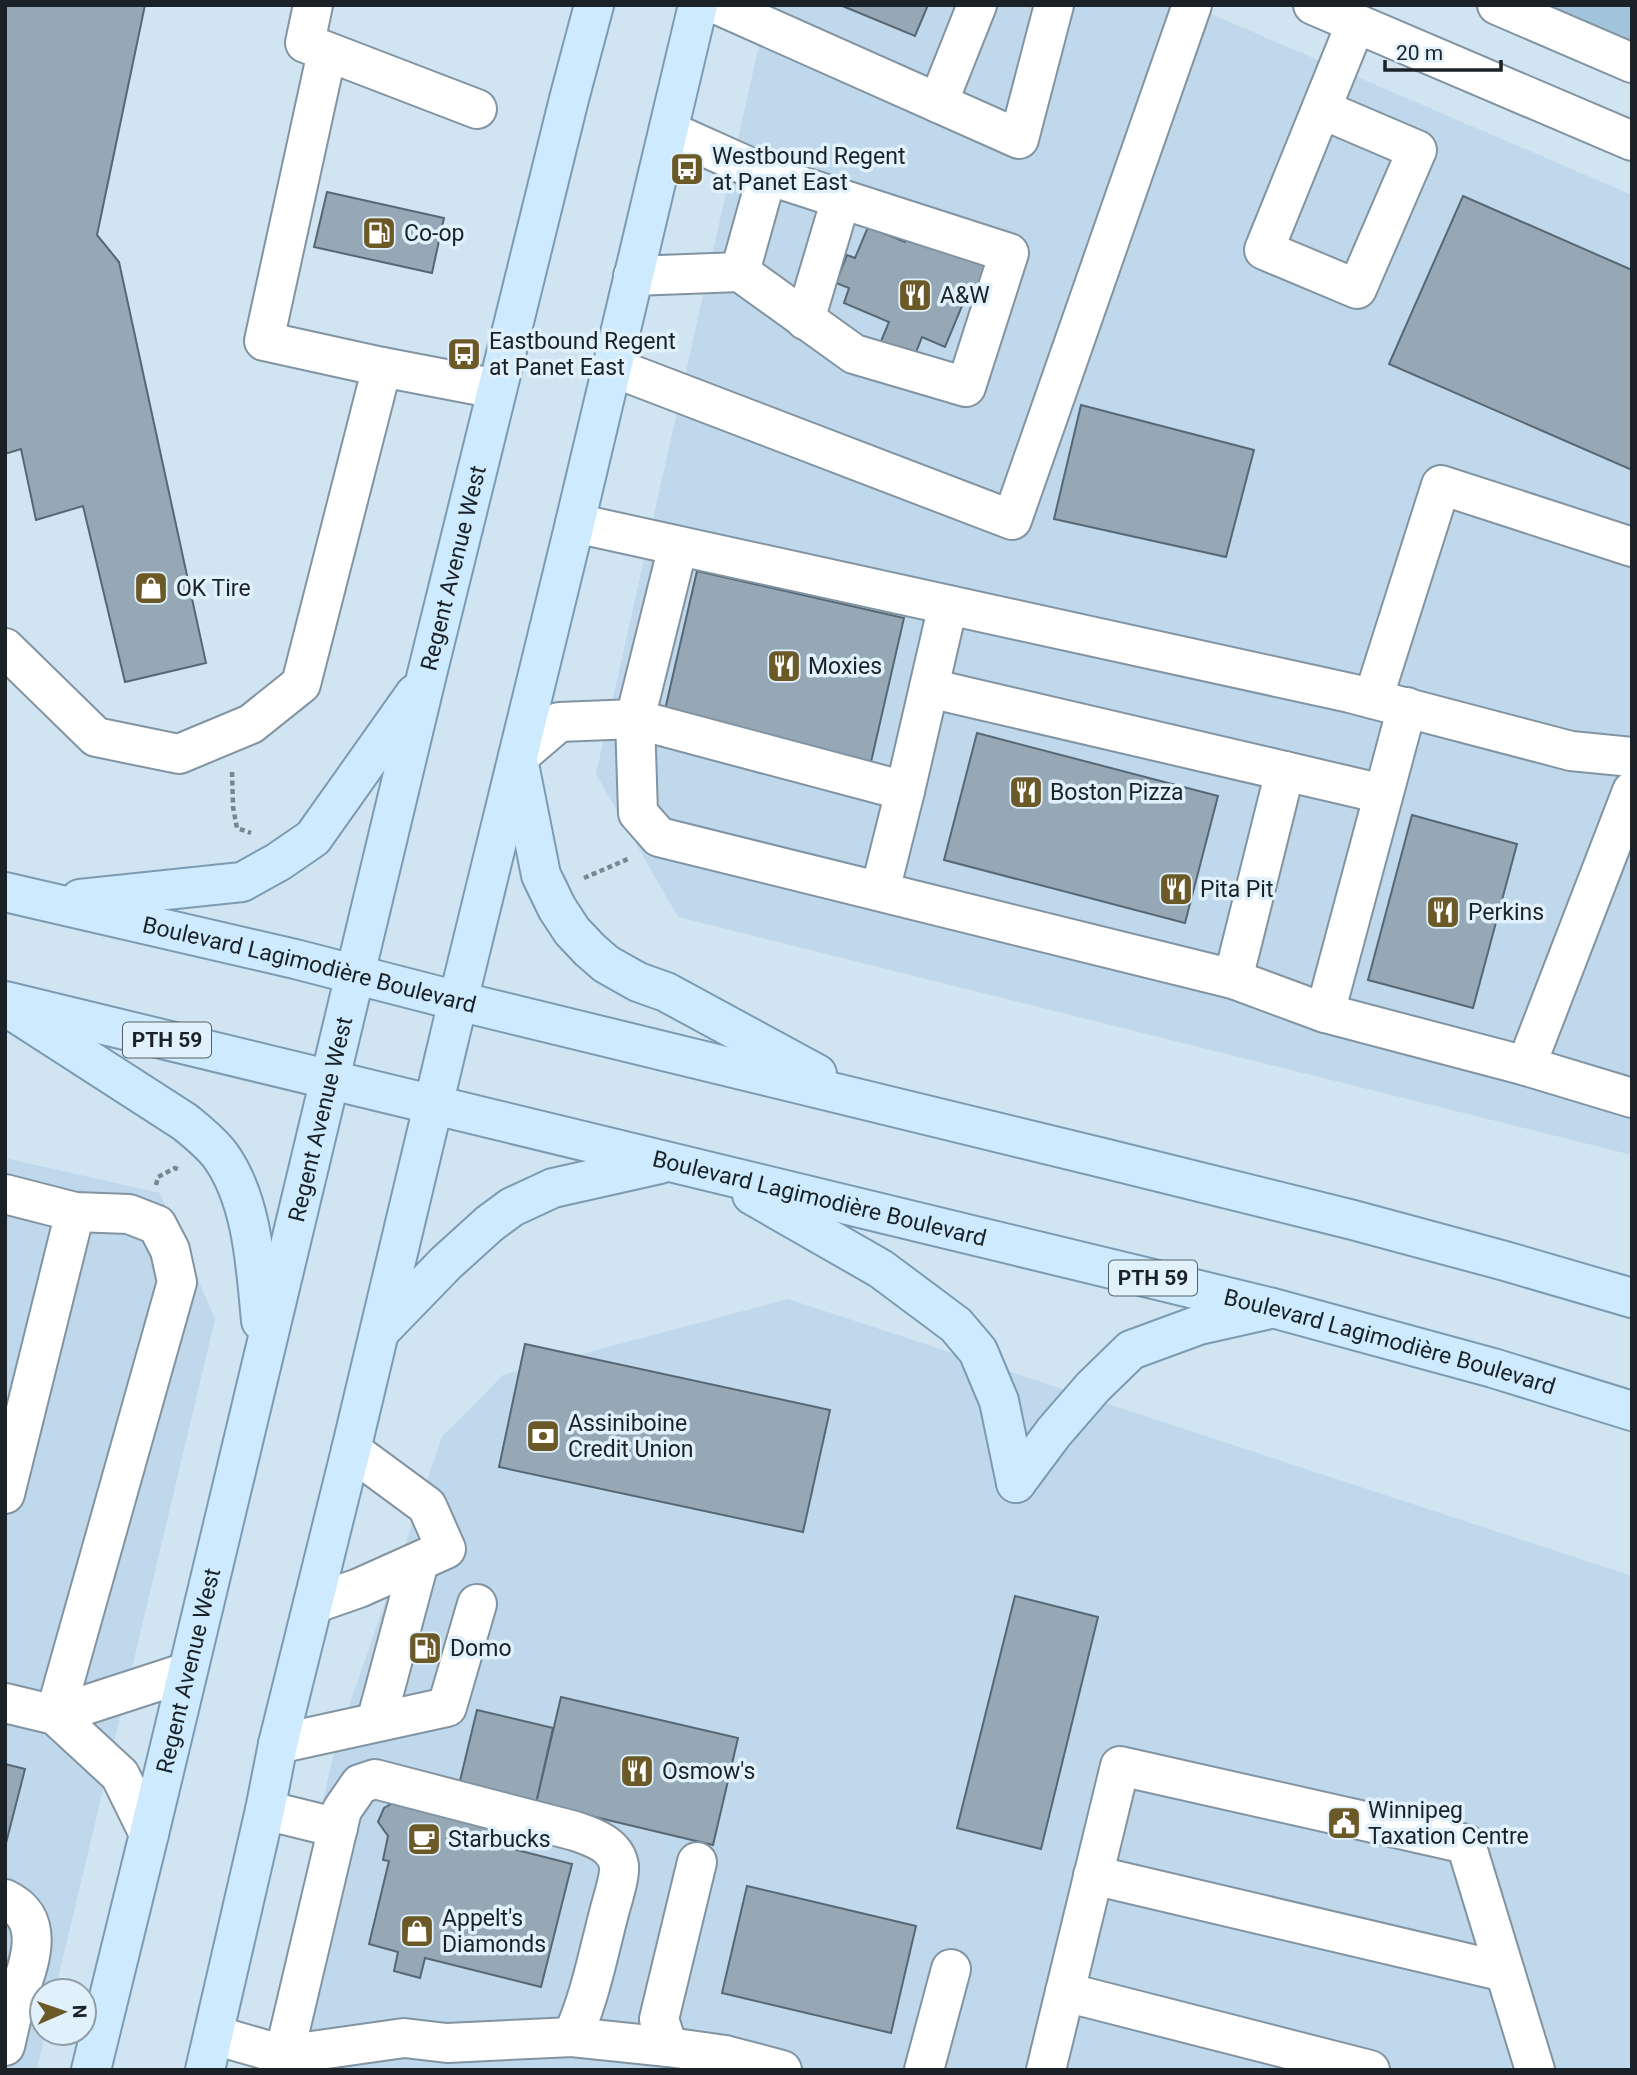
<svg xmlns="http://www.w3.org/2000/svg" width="1637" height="2075" font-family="Roboto,sans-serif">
	<rect width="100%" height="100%" fill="#d1e4f2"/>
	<g fill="#bfd8eb">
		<polygon points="768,5 1190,5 1632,195 1632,1155 678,917 596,774"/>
		<polygon points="5,1158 160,1193 215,1319 55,1991 42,1991 42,2033 45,2033 37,2070 5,2070"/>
		<polygon points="788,1299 1632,1576 1632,2070 263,2070 335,1747 442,1437 503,1375"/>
	</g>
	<polygon fill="#a1c3dc" points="1546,5 1632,5 1632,41"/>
	<g fill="#96a8b6" stroke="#576874" stroke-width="2">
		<polygon points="5,5 145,5 97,235 119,262 206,663 125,682 83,506 36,520 21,449 5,454"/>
		<polygon points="840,5 928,5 915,36"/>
		<polygon points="327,192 444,218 432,273 314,247"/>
		<polygon points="1463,196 1632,270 1632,470 1389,364"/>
		<polygon points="868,227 905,242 911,231 995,265 978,306 964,301 945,347 922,337 913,360 879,346 889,322 844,303 849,288 836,283 847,255 855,258"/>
		<polygon points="1081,405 1254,450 1226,557 1054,519"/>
		<polygon points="697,571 904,618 871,762 664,714"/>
		<polygon points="977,733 1218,796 1185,923 944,860"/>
		<polygon points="1412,815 1517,844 1473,1008 1368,980"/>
		<polygon points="525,1344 830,1410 803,1532 499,1467"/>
		<polygon points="1015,1596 1098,1617 1041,1849 957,1828"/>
		<polygon points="561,1697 738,1738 713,1845 536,1803"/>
		<polygon points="477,1710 553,1728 536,1803 459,1785"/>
		<polygon points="5,1764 25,1769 5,1847"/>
		<polygon points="400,1799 489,1827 485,1842 572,1864 541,1987 425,1958 420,1978 394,1971 398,1952 369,1944 389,1861 383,1860 388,1836 378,1822 384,1808"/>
		<polygon points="747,1886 916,1926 891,2033 722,1993"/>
	</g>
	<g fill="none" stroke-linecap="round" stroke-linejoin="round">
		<g stroke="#8294a1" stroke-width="42">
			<g id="minor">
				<polyline points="313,5 305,43 477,109"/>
				<polyline points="718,5 1019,139 1054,5"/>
				<polyline points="1313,5 1632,141"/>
				<polyline points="1497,5 1632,63"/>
				<polyline points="327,52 264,341 382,367"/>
				<polyline points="938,103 977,5"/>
				<polyline points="1321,109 1417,150 1357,289 1264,250 1356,23"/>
				<polyline points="669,131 767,175 1009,253 966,387 854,354 740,272 767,175"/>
				<polyline points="633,276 740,272"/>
				<polyline points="805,320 841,199"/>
				<polyline points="612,367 1012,520 1192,5"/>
				<polyline points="575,523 1350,693 1571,751 1632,757"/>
				<polyline points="678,546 635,719 638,813 659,837 1233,979 1325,1013 1526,1066 1632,1098"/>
				<polyline points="5,648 96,737 179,754 251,724 301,684 382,367 497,389"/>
				<polyline points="929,688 1383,794"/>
				<polyline points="1373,699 1441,485 1632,547"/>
				<polyline points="518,757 559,722 635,719 905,791"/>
				<polyline points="880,891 905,791 948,605"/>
				<polyline points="1233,979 1285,771"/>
				<polyline points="1325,1013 1407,707"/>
				<polyline points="1526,1066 1632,791"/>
				<polyline points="5,1194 75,1212 129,1214 157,1225 170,1250 177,1282 55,1715"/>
				<polyline points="5,1494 75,1212"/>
				<polyline points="313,1604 359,1588 446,1549 427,1506 351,1450"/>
				<polyline points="5,1703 55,1715 120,1775 149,1834"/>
				<polyline points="55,1715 187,1672"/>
				<polyline points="376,1722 419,1562"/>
				<polyline points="278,1744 447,1707 477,1604"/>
				<polyline points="265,1810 338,1828"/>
				<polyline points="1093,1875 1505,1972"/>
				<path d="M5,1899c43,20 24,65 12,99 -5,15 -8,32 -12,48"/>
				<polyline points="1065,1992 1370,2070"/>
				<polyline points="214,2035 284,2055 404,2038 447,2043 572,2037 668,2047 725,2055 720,2070"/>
				<polyline points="668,2047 659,2019 697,1862"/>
				<path d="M284,2055l58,-245 18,-26 15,-5 200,52c18,6 41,14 44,35 1,12 -7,35 -10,47 -11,42 -19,85 -37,124"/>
				<polyline points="725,2055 782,2070"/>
				<polyline points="924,2070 951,1969"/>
				<polyline points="1046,2070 1120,1766 1466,1844 1535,2070"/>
			</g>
		</g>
		<g stroke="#7b9bb2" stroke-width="42">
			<g id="major">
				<polyline points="520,769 541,875 557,908 572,931 590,950 606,964 638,982 666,992 817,1074"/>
				<path id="s1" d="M5,892l290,67 163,42 649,158 246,61 152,41 127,37"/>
				<polyline points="80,899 242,882 278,862 313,838 415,694"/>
				<path id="s2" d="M5,1001l1268,307 220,60 139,43"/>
				<path d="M16,1013l169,109c12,10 25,20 35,33 33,45 36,114 41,166"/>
				<polyline points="752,1195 881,1269 956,1325 978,1351 999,1401 1016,1483"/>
				<polyline points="381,1330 446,1263 489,1224 512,1207 553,1188 660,1164"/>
				<polyline points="1016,1483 1054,1432 1093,1387 1131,1350 1199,1325 1266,1310"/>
				<path id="s3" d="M91,2070l58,-236 277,-1156 143,-579 25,-94"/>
				<polyline points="205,2070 265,1810 278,1744 351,1450 458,1001 575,523 698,5"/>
			</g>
		</g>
		<g stroke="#798690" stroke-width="4.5" stroke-dasharray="5 3.5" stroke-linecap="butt">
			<polyline points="232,772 233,807 237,828 251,833"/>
			<polyline points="584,878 628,859"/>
			<polyline points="156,1185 158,1177 175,1168 180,1170"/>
		</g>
		<use href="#minor" stroke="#fff" stroke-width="38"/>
		<use href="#major" stroke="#ceeafe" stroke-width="38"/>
	</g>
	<defs>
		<g id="bus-square" transform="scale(1.75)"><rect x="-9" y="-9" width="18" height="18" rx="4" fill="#6b5a28" stroke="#e1f1fc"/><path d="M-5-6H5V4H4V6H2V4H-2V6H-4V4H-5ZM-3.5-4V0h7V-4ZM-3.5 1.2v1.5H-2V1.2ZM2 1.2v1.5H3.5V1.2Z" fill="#fff"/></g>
		<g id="fuel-square" transform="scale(1.75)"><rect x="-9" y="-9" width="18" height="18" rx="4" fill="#6b5a28" stroke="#e1f1fc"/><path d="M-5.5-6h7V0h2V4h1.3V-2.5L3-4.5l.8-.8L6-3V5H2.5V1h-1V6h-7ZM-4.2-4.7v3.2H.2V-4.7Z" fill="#fff"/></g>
		<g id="restaurant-square" transform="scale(1.75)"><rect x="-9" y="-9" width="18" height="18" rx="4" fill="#6b5a28" stroke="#e1f1fc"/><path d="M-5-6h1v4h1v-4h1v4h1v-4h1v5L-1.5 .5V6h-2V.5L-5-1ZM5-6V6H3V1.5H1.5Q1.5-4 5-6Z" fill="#fff"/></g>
		<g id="shop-square" transform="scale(1.75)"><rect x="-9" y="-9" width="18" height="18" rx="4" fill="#6b5a28" stroke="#e1f1fc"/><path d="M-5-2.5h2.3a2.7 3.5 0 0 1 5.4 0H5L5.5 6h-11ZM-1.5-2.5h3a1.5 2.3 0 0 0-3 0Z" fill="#fff"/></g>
		<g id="bank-square" transform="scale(1.75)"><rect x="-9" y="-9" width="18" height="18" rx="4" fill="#6b5a28" stroke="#e1f1fc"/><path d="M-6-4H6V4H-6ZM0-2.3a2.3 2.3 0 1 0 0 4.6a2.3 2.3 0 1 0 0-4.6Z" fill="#fff"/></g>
		<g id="civic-square" transform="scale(1.75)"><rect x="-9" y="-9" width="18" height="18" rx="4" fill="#6b5a28" stroke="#e1f1fc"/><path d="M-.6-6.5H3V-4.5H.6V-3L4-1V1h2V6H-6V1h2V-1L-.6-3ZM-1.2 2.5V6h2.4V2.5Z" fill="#fff"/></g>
		<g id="cafe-square" transform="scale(1.75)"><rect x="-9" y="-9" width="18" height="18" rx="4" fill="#6b5a28" stroke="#e1f1fc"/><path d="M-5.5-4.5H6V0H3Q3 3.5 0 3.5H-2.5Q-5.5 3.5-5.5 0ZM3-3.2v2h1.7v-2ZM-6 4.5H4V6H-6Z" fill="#fff"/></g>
	</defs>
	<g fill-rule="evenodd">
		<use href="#bus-square" x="687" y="169"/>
		<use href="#fuel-square" x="379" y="233"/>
		<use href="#restaurant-square" x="915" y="295"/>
		<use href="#bus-square" x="464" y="354"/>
		<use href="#shop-square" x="151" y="588"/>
		<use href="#restaurant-square" x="784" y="666"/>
		<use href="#restaurant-square" x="1026" y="792"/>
		<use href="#restaurant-square" x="1176" y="889"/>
		<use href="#restaurant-square" x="1443" y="912"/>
		<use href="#bank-square" x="543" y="1436"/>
		<use href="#fuel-square" x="425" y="1648"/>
		<use href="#restaurant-square" x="637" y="1771"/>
		<use href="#civic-square" x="1344" y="1823"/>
		<use href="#cafe-square" x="424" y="1839"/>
		<use href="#shop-square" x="417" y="1931"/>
	</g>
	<g text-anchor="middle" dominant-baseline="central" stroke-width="7" stroke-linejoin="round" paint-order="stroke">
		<g fill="#e1f1fc" stroke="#566067" stroke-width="2">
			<rect x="123" y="1022.5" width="88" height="35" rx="5"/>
			<rect x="1109" y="1260.5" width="88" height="35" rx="5"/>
		</g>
		<g font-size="21" font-weight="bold" fill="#1b2227">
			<text x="167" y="1040">PTH 59</text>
			<text x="1153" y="1278">PTH 59</text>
		</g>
		<g font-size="23" fill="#1b2227" stroke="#e1f1fc" text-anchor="start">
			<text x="712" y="156">Westbound Regent<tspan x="712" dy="26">at Panet East</tspan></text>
			<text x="404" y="233">Co-op</text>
			<text x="940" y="295">A&amp;W</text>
			<text x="489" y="341">Eastbound Regent<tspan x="489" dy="26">at Panet East</tspan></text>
			<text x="176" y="588">OK Tire</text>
			<text x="808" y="666">Moxies</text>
			<text x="1050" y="792">Boston Pizza</text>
			<text x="1200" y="889">Pita Pit</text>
			<text x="1468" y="912">Perkins</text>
			<text x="568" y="1423">Assiniboine<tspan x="568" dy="26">Credit Union</tspan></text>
			<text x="450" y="1648">Domo</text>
			<text x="662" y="1771">Osmow's</text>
			<text x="1368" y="1810">Winnipeg<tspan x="1368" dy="26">Taxation Centre</tspan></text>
			<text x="448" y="1839">Starbucks</text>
			<text x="442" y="1918">Appelt's<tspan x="442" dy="26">Diamonds</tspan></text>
		</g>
		<g font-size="23" fill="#1b2227" stroke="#e1f1fc">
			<text stroke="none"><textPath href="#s3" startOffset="1545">Regent Avenue West</textPath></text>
			<text stroke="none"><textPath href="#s1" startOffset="313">Boulevard Lagimodière Boulevard</textPath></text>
			<text stroke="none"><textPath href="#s3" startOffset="978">Regent Avenue West</textPath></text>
			<text stroke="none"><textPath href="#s2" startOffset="838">Boulevard Lagimodière Boulevard</textPath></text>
			<text stroke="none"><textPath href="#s2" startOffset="1426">Boulevard Lagimodière Boulevard</textPath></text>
			<text stroke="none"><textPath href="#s3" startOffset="411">Regent Avenue West</textPath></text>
		</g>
	</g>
	<rect width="1637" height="2075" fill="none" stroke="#1b2227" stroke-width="14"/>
	<g transform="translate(63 2012) rotate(88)"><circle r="33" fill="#e1f1fc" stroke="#929ea7" stroke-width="2"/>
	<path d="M0-5L12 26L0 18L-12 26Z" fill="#6b5a28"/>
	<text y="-10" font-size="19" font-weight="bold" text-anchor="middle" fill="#1b2227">N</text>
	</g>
	<path d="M1385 60v10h116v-10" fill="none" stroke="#1b2227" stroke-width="3.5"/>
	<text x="1396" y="60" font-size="21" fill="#1b2227" stroke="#e1f1fc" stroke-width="5" paint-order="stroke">20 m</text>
</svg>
